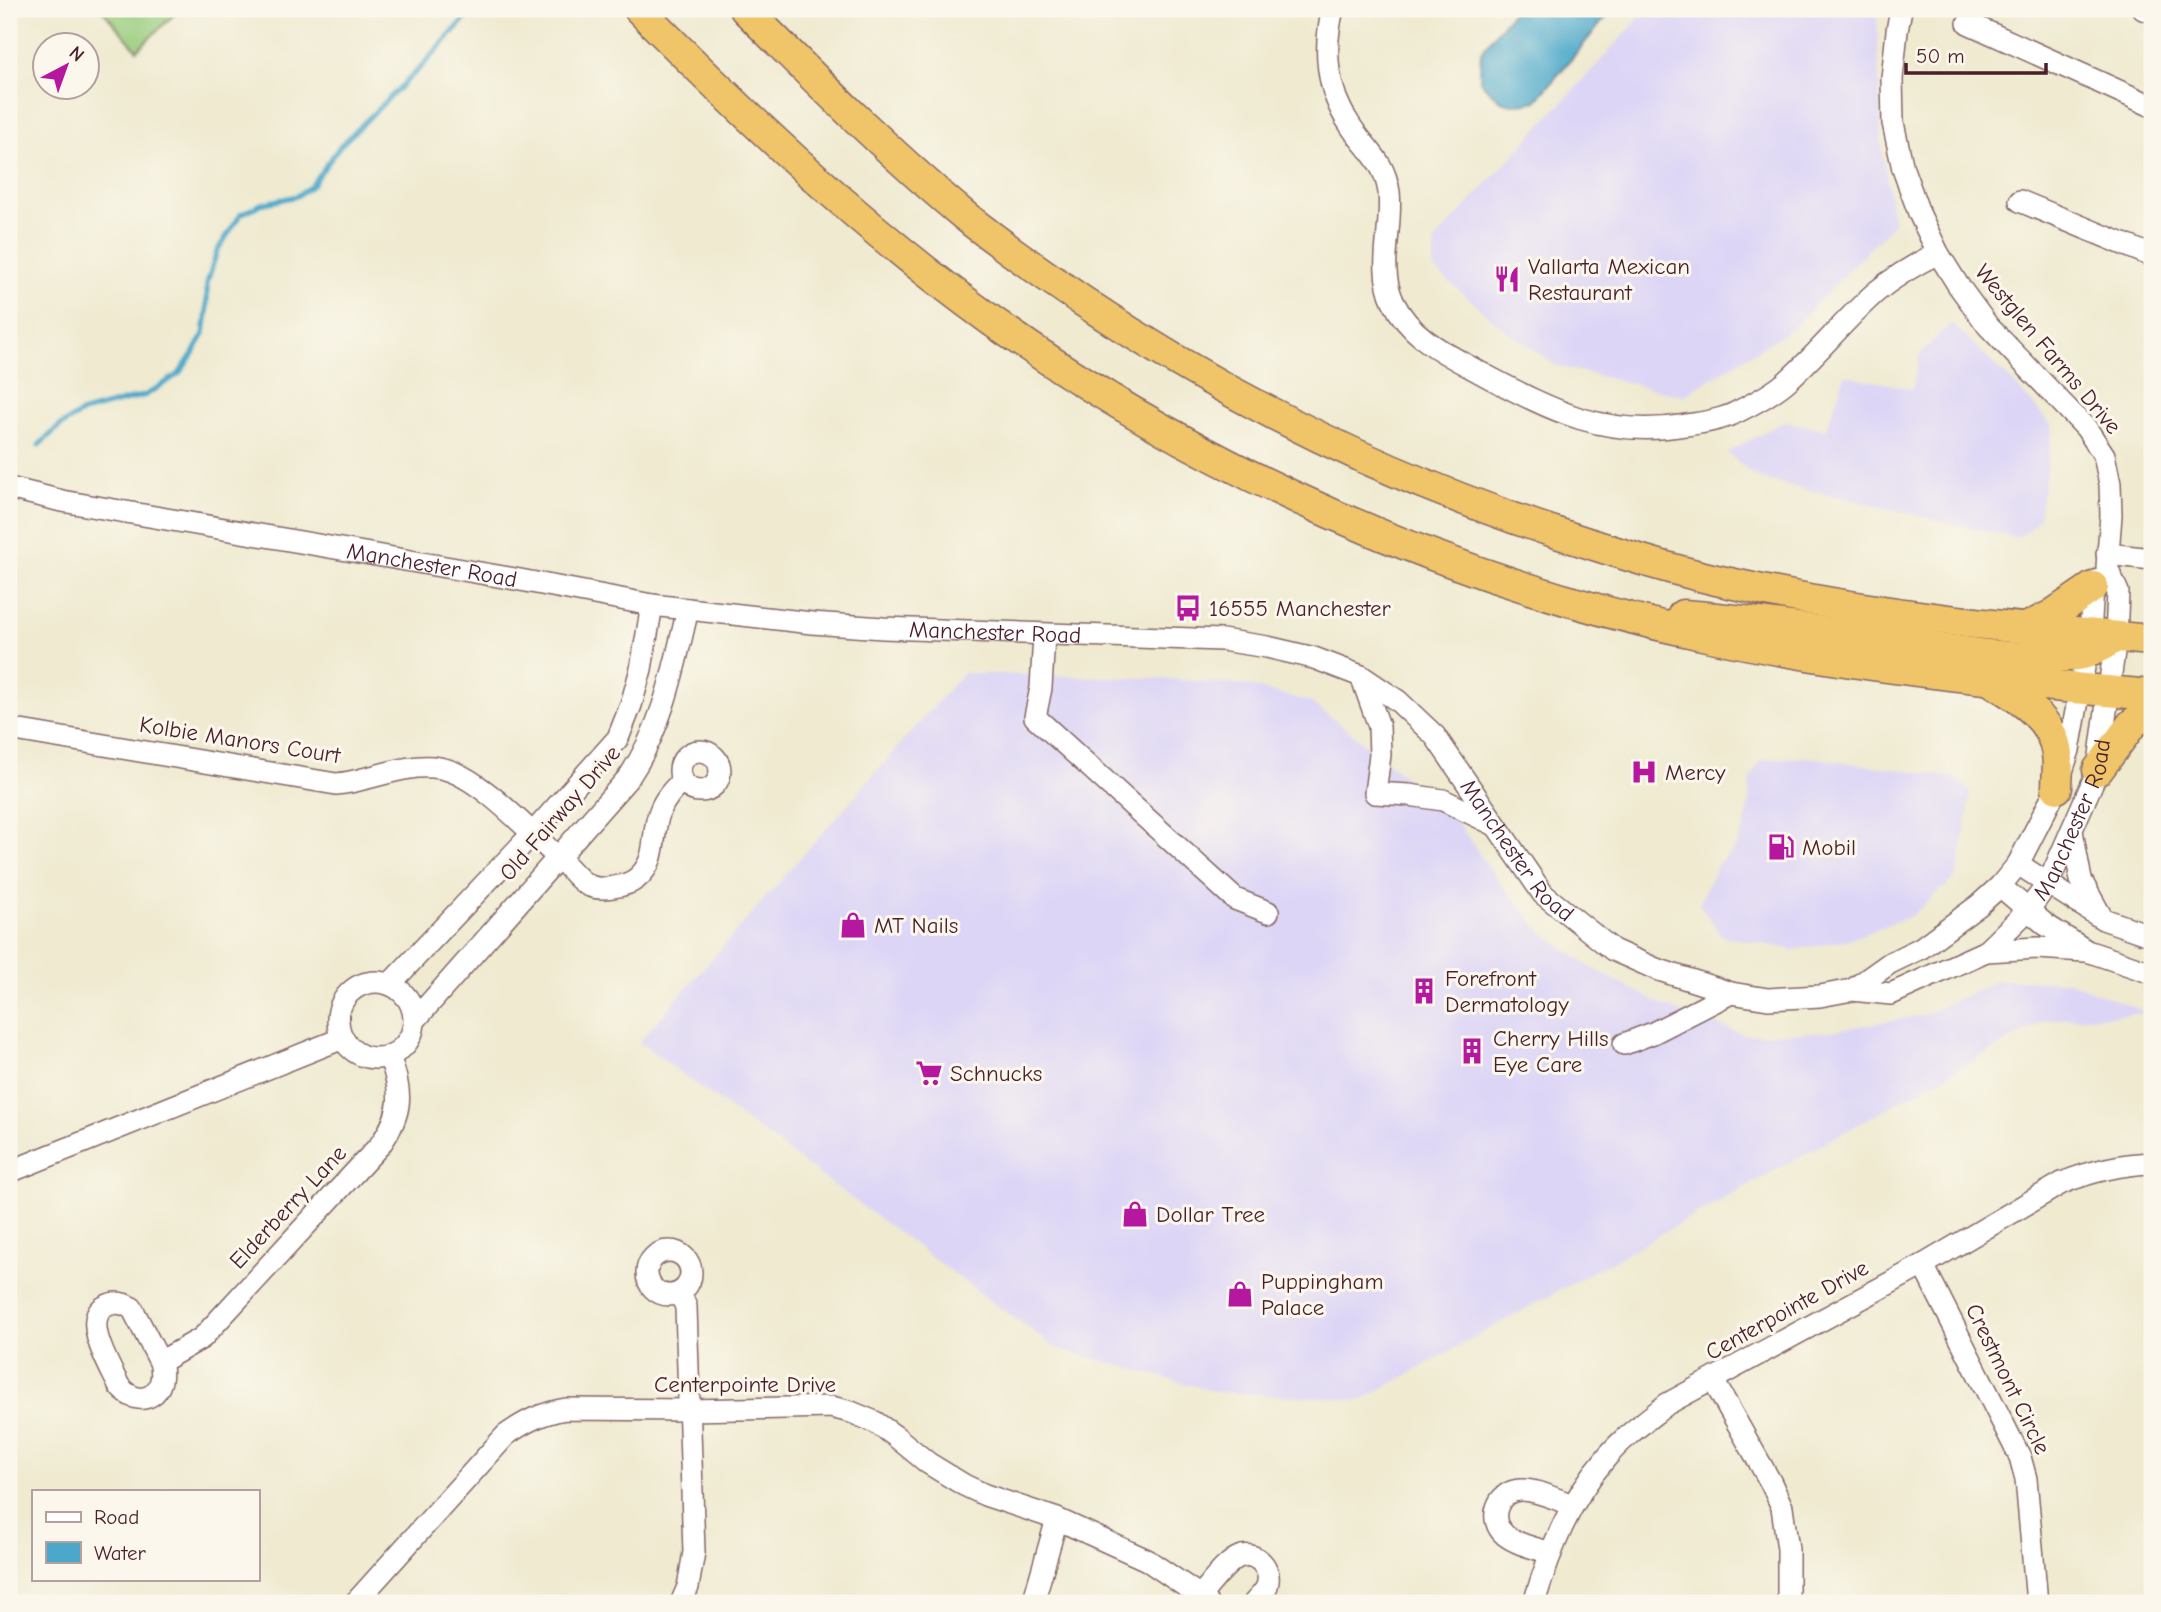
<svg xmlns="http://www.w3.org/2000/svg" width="2161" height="1612" font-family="'Comic Neue',sans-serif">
	<rect width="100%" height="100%" fill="#fbf7ec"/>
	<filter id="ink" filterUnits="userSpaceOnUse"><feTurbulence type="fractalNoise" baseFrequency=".0143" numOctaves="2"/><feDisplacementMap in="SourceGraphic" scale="14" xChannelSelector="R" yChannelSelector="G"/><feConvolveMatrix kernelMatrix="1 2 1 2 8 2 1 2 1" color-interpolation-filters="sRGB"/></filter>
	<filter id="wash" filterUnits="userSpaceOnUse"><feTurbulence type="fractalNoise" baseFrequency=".00686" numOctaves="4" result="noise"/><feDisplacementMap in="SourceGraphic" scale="28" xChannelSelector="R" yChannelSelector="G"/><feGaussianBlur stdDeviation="1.57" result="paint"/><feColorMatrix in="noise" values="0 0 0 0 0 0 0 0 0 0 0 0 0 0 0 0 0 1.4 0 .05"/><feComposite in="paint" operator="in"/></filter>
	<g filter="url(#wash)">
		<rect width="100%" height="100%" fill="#efead0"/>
		<g fill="#ddd5f6">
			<polygon points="1648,9 1877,9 1881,142 1894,223 1793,328 1683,396 1557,366 1504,329 1433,268 1435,240"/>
			<polygon points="1951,323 2013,382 2053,427 2039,518 2029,531 2015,538 1757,478 1727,453 1784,421 1826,430 1845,375 1912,389 1920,354"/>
			<polygon points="963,673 1171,679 1249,686 1310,702 1344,727 1454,817 1496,878 1541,931 1590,967 1666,1007 1746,1035 1831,1031 1924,1015 1998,980 2068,981 2148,1013 2046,1020 1362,1400 1216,1392 1055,1348 639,1042"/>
			<polygon points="1807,757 1955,777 1971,793 1957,876 1911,916 1850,939 1793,950 1722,936 1699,904 1718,864 1736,847 1744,829 1749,805 1750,781 1761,760"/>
		</g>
		<polygon fill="#98cc7d" stroke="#717654" stroke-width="2" points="101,9 180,9 137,50"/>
		<path fill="#4ca8ca" stroke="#4b647a" stroke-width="2" d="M1515,9h98l-77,92c-31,7 -36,3 -56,-21l1,-28z"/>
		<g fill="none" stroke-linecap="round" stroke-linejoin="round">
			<polyline stroke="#4ca8ca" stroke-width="5" points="39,445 60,426 83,412 146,395 179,374 192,355 204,334 207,312 207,283 217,251 241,214 261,204 297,196 311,186 340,146 422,66 474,9"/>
		</g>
	</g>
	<g filter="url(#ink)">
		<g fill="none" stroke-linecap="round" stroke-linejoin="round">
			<g stroke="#846665" stroke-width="24">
				<g id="minor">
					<path d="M1333,9c-10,39 -7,81 17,116 16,25 34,34 39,67 4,37 -12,74 4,109 18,38 54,53 88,72 70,37 123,66 205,52 16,-2 36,-5 51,-13 16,-8 35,-18 49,-30 32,-28 58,-62 90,-90 19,-16 40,-28 62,-39"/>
					<polyline points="2143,9 2152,12"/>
					<polyline points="1968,23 2152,106"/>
					<polyline points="2020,201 2152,256"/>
					<path id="s1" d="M9,488l53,13 453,78 137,26 160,18 71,5 339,12 45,7 47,11 47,18 37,25 37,35 108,158 70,56 43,19 75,24 37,6 52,-3 32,-6 39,4 95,-43 42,-41 20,-26 50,-114 18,-133 2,-45 -11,-25 4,-52 -1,-31 -6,-29 -18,-27 -98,-102 -30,-41 -20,-32 -19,-40 -16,-44 -10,-46 -1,-44 5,-48 4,-22"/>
					<polyline points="2107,554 2152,559"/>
					<polyline points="1044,635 1041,688 1035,717 1235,899 1268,912"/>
					<polyline points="1361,676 1379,726 1380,755 1375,793 1409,795 1443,800 1495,825"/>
					<path d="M9,729l327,55c35,-3 68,-22 104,-16 39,6 96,71 126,97 6,6 15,18 24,21 11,5 37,0 46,-7 24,-19 14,-45 24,-68 5,-13 13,-21 22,-30"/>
					<circle cx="700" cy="771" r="20"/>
					<polyline points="2072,831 2081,880 2100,914"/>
					<polyline points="2018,864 2103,919 2152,936"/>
					<polyline points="2000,886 2046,925 2087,951 2152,973"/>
					<polyline points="1986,951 2037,948 2085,951"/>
					<circle cx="376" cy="1020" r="38"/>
					<polyline points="390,984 533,833 618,738 631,705 641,669 652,605"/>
					<polyline points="1852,990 1890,963 1921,948 1979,905 2000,886 2018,864 2056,790 2069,750 2090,634 2093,587 2098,580"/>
					<path d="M415,1020l214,-243c34,-50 45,-109 59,-168"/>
					<polyline points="1624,1044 1653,1033 1731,993"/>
					<polyline points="9,1172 343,1038"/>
					<circle cx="669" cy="1273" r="22"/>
					<polyline points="1923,1265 2020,1457 2026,1479 2037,1603"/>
					<polyline points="680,1293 686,1307 694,1552 688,1587 681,1603"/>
					<path d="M160,1362c9,31 -19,50 -41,24 -8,-18 -39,-67 -13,-80 9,-5 18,-3 26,2l28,54 42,-24 178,-193c23,-32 23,-53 9,-89"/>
					<polyline points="1713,1380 1771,1483 1782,1507 1788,1549 1788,1603"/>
					<path d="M1551,1553c-16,-5 -33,-8 -46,-18 -18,-15 -8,-44 15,-45 16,-1 37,10 53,15"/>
					<path d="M1200,1596c10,-11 26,-34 39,-39 17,-7 34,12 28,29 -2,6 -9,12 -13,17"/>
					<path d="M355,1603l151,-168c20,-14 36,-22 60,-26l124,1 141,-3 20,5 24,10 20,14 33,27 36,22 21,10 72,24 90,41 53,36 7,7"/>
					<polyline points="1033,1603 1057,1519"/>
					<path d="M1534,1603c16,-53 35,-102 72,-145 17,-21 40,-37 61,-54l256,-139 139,-82c30,-12 59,-19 90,-20"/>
				</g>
			</g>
			<g stroke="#846665" stroke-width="33">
				<g id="highway">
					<path d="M639,9c111,112 225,220 353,312 211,150 457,259 710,314 148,32 299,47 450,60"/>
					<path d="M745,9c71,71 143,143 220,207 37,30 77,57 116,84 150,101 313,180 485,236 56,18 111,36 168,48 138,31 278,44 418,56"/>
					<path d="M1683,615c82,6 163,21 245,32 50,7 105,16 155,7 11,-2 23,-11 33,-17"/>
					<polyline points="2026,628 2052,615 2093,587"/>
					<path d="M1993,682c27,17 60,37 64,72 2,11 0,23 0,34"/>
					<polyline points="2098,770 2132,724 2152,709"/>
				</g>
			</g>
			<use href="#minor" stroke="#fff" stroke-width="21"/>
			<use href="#highway" stroke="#f0c469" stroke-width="30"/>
		</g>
	</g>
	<defs>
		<g id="restaurant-bare" transform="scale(2.1)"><path d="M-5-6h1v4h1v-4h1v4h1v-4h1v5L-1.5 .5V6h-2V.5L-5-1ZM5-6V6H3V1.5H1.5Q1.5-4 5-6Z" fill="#b5179e" stroke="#fbf7ec" stroke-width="2.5" paint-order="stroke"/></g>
		<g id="bus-bare" transform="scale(2.1)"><path d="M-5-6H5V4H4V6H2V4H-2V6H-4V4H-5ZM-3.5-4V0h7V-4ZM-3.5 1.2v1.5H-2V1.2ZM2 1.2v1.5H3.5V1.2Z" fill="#b5179e" stroke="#fbf7ec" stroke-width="2.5" paint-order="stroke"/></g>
		<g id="hospital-bare" transform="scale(2.1)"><path d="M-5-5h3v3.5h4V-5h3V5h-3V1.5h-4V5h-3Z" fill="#b5179e" stroke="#fbf7ec" stroke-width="2.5" paint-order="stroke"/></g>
		<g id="fuel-bare" transform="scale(2.1)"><path d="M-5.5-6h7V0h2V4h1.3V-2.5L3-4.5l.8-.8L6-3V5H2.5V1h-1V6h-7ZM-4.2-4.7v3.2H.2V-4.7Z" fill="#b5179e" stroke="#fbf7ec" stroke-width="2.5" paint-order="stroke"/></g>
		<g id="shop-bare" transform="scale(2.1)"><path d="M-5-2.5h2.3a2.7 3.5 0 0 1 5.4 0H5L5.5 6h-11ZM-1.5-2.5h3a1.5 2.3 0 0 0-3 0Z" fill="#b5179e" stroke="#fbf7ec" stroke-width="2.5" paint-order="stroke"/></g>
		<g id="building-bare" transform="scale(2.1)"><path d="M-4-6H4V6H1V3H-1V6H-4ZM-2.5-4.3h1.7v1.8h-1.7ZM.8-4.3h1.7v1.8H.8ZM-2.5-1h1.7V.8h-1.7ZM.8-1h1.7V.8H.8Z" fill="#b5179e" stroke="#fbf7ec" stroke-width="2.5" paint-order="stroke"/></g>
		<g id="supermarket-bare" transform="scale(2.1)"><path d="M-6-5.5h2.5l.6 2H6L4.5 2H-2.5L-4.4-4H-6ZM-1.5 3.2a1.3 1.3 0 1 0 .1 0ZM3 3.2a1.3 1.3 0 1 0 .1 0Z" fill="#b5179e" stroke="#fbf7ec" stroke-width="2.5" paint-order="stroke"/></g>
	</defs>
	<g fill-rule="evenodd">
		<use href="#restaurant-bare" x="1507" y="279"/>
		<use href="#bus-bare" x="1188" y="608"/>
		<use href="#hospital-bare" x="1644" y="772"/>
		<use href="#fuel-bare" x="1781" y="847"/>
		<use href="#shop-bare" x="853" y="925"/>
		<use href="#building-bare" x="1424" y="991"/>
		<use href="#building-bare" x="1472" y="1051"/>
		<use href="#supermarket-bare" x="929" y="1073"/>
		<use href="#shop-bare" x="1135" y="1214"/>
		<use href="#shop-bare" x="1240" y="1294"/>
	</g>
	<g text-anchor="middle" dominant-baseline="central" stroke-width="6" stroke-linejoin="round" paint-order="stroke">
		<g font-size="23" fill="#4a1f2b" stroke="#fbf7ec" text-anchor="start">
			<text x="1528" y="266">Vallarta Mexican<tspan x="1528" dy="26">Restaurant</tspan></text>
			<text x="1209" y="608">16555 Manchester</text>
			<text x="1665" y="772">Mercy</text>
			<text x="1802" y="847">Mobil</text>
			<text x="874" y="925">MT Nails</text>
			<text x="1445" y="978">Forefront<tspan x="1445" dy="26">Dermatology</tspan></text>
			<text x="1493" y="1038">Cherry Hills<tspan x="1493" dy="26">Eye Care</tspan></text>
			<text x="950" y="1073">Schnucks</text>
			<text x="1156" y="1214">Dollar Tree</text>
			<text x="1261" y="1281">Puppingham<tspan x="1261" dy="26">Palace</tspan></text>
		</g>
		<g font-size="23" fill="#4a1f2b" stroke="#fbf7ec">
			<text transform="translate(2048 349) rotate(50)">Westglen Farms Drive</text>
			<text stroke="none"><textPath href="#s1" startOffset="430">Manchester Road</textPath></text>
			<text stroke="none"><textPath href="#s1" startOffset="998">Manchester Road</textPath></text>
			<text transform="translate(240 740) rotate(9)">Kolbie Manors Court</text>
			<text transform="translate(560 813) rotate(-49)">Old Fairway Drive</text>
			<text stroke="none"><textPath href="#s1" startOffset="2298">Manchester Road</textPath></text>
			<text stroke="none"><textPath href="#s1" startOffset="1606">Manchester Road</textPath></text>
			<text transform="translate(288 1207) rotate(-47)">Elderberry Lane</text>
			<text transform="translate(1787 1310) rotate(-29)">Centerpointe Drive</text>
			<text transform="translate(2008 1379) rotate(64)">Crestmont Circle</text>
			<text x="745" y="1384">Centerpointe Drive</text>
		</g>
	</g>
	<rect width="2161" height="1612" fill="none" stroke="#fbf7ec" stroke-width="35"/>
	<rect x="32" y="1490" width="228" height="91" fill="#fbf7ec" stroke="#b4a19f" stroke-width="2"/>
	<rect x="46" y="1512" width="35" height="10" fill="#ffffff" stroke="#b4a19f" stroke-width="2"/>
	<text x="94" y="1524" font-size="21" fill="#4a1f2b">Road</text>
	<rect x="46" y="1542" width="35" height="21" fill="#4ca8ca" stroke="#b4a19f" stroke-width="2"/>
	<text x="94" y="1560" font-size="21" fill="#4a1f2b">Water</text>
	<g transform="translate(66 66) rotate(41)"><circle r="33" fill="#fbf7ec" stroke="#b4a19f" stroke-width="2"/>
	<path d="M0-5L12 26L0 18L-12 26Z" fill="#b5179e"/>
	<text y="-10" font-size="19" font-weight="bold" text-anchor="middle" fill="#4a1f2b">N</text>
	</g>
	<path d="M1906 63v10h140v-10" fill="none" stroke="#4a1f2b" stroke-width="3.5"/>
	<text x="1916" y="63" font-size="21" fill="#4a1f2b" stroke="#fbf7ec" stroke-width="5" paint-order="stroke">50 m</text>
</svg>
